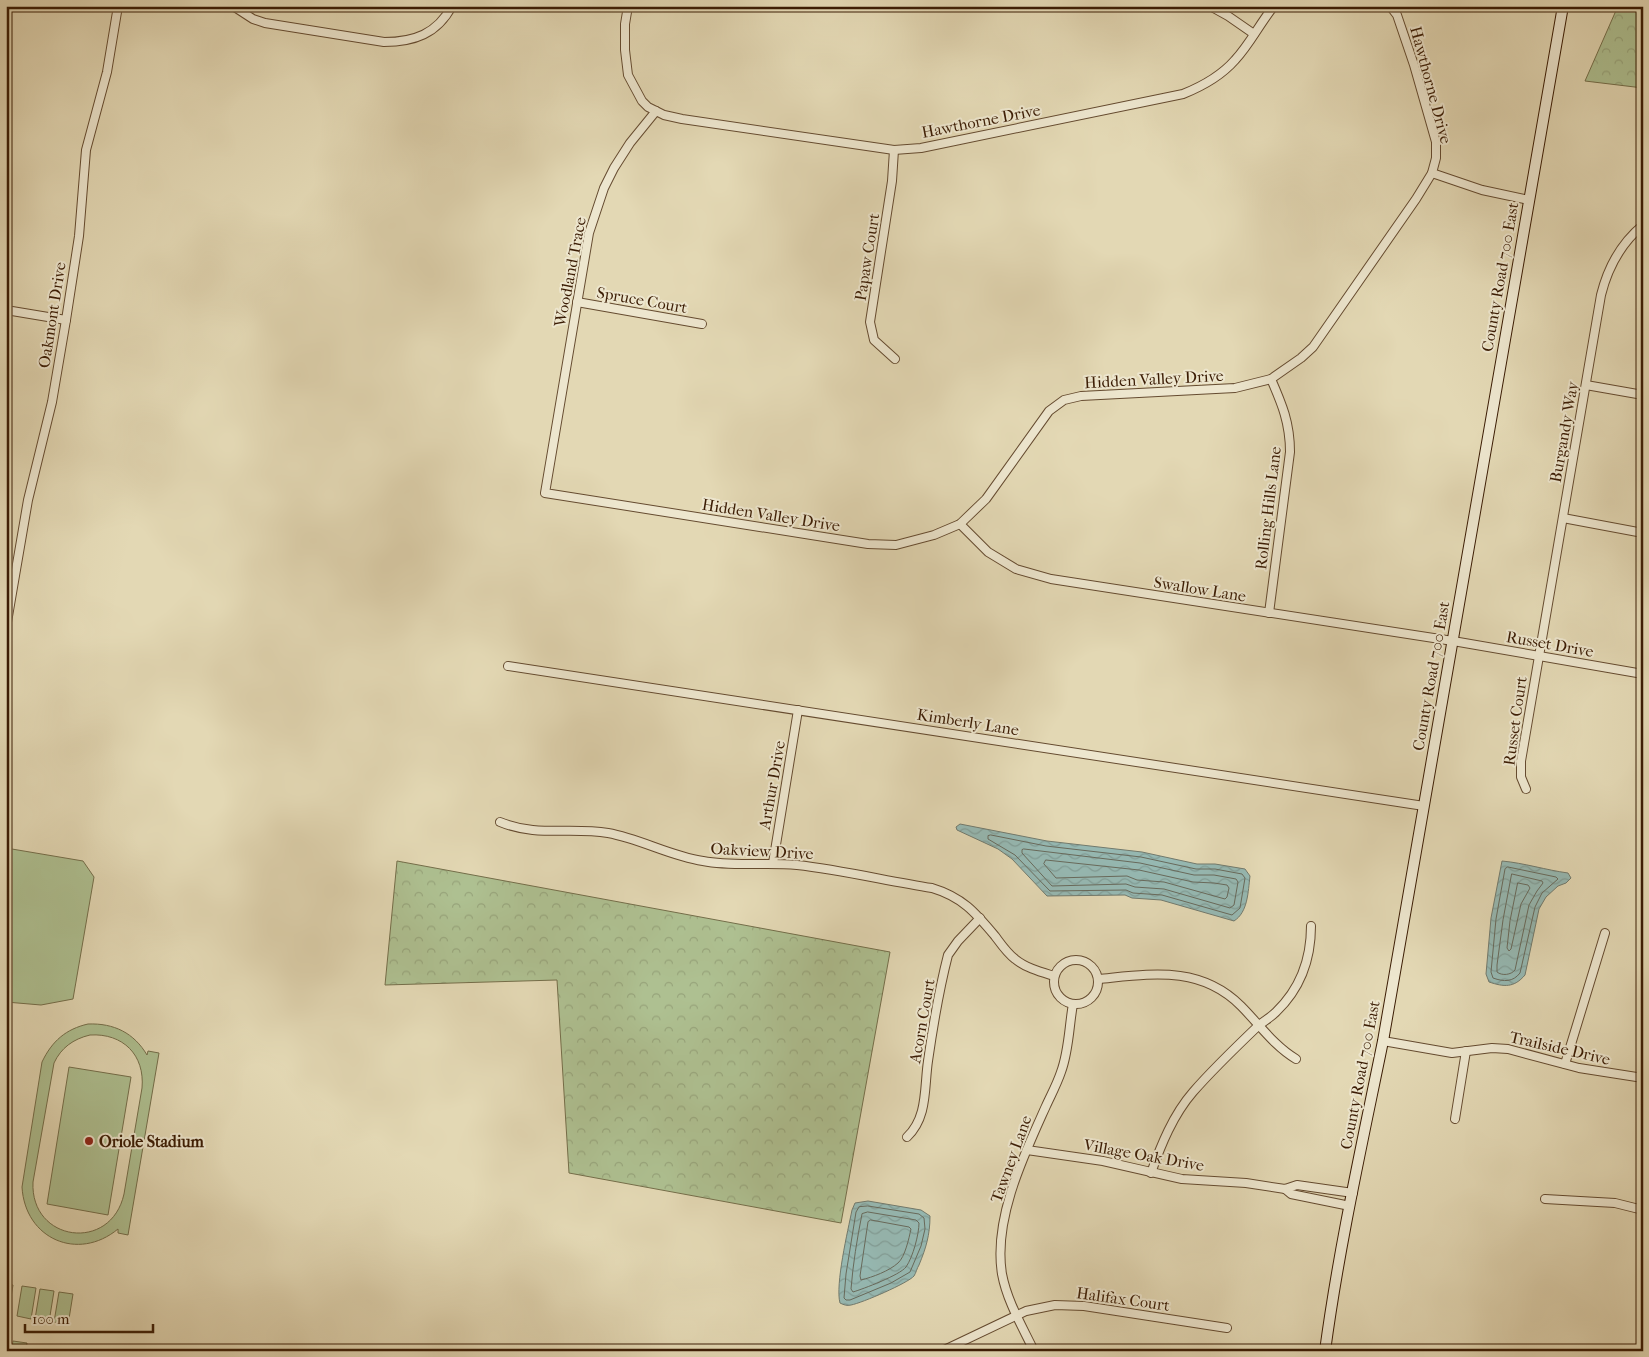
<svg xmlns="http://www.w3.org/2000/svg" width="1649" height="1357" font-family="'IM FELL French Canon',serif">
	<defs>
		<pattern id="forest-crowns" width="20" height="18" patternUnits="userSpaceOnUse" patternTransform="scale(1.25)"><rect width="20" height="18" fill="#aec091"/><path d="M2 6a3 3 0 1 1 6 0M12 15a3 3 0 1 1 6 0" fill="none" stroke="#97a47b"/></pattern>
		<pattern id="water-waves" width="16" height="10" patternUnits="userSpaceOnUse" patternTransform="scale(1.25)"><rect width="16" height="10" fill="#96b9b3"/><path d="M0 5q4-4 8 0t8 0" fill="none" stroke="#829e98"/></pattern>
	</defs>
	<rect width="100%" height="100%" fill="#e3d8b4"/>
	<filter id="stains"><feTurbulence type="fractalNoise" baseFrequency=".004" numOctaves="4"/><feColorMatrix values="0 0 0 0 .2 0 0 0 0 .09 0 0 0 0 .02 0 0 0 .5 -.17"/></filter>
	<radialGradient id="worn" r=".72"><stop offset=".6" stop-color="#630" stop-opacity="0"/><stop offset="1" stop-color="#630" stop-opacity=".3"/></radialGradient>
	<g fill="#aec091" stroke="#746e4a" fill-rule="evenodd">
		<polygon points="6,848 83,861 94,877 73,999 41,1005 6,1002"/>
		<path d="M88,1024c26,-1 46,9 59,31l1,-4 11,2 -31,182 -10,-2v-4c-40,33 -93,10 -96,-42l20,-125c10,-21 24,-33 46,-38zM90,1035c33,-2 55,20 52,53l-18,106c-13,59 -94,48 -91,-12l21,-119c7,-15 19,-24 36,-28z"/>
		<polygon points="69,1067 131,1077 108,1215 47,1204"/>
		<polygon points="6,1284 13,1285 8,1315 6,1315"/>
		<polygon points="22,1286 36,1288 31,1319 17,1316"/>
		<polygon points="40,1289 54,1291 49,1322 35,1319"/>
		<polygon points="59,1292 73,1294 68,1325 54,1322"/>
		<polygon points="13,1341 27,1343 26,1351 11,1351"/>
	</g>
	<g fill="url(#forest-crowns)" stroke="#746e4a">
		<polygon points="1618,6 1643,6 1643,88 1585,81"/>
		<polygon points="397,861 890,952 841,1223 569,1173 557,980 385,985"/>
	</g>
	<g fill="url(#water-waves)" stroke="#727a6d">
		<path d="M960,824l87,17 95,11 55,12h18l30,5 5,7c-2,16 -2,36 -16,45l-73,-21 -29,-2 -7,-3 -78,1 -35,-37 -14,-10 -41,-19 -1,-3z"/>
		<path d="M1502,861c22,2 44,9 66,12l3,5 -5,5 -8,3 -12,11 -7,12 -14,66c-11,13 -21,12 -36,7l-3,-8 5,-56z"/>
		<path d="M868,1201l53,9 9,6c0,19 -4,32 -11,49 -2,3 -3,8 -5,11 -6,7 -52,27 -63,29 -4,1 -7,0 -11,-2 -5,-18 8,-73 12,-93l3,-7z"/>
	</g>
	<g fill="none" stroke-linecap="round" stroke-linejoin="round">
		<g stroke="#686a5c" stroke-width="1">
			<polygon points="991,835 1046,846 1141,857 1196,869 1215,869 1242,874 1245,878 1240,908 1232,915 1162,895 1133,893 1126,890 1050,891 1015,855 988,839 988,836"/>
			<polygon points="1024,849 1140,863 1194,875 1214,875 1236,879 1238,882 1234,905 1230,908 1164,889 1135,887 1126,884 1052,886 1022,853 1022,850"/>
			<polygon points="1046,860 1139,870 1193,882 1214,883 1227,885 1229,888 1227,897 1225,899 1164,882 1137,880 1127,876 1056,878 1044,864"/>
			<path d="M1508,867l48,10 2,2 -16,14 -7,14 -15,66c-7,9 -16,9 -27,5l-2,-6 5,-53 9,-50z"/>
			<path d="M1512,874l30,7 1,2 -6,8 -8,14 -14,65c-4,5 -13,6 -18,2v-7l6,-45z"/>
			<polygon points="1518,883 1528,885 1530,888 1521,904 1511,949 1509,951 1507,948 1510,921"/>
			<polygon points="868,1206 919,1214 924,1218 925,1229 921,1246 910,1272 891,1283 850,1300 846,1300 844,1298 846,1274 856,1212 859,1207"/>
			<path d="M868,1212l48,8 3,3c0,11 -6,34 -13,44 -6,8 -43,22 -53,25l-2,-3c2,-25 6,-50 11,-75z"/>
			<path d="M871,1220l38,7 2,2c-2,9 -6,28 -13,34 -9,8 -25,14 -37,17l-1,-4 8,-54z"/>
		</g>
		<g stroke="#654b30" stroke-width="10">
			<g id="street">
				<path d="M233,6l20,13 12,4 119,19c30,0 53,-8 68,-36"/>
				<path d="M628,6l-3,18v26l3,25 14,26 6,6 16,8 18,4 212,31 27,-2 262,-54c20,-8 38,-18 52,-34 15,-16 25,-37 39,-54"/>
				<polyline points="1210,6 1228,16 1254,34"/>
				<polyline points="656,111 630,143 614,168 604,188 589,233 545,493 868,544 896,545 934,535 960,524 986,499 1049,411 1064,400 1081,396 1235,388 1271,379 1301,358 1313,347 1416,199 1432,173 1436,158 1436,142 1414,65 1397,15 1390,6"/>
				<polyline points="894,150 892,181 870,322 874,340 895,359"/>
				<polyline points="1432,173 1482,190 1529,200"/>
				<polyline points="577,302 702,324"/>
				<polyline points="6,310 66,320"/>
				<polyline points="1586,385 1643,395"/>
				<polyline points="1563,518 1643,533"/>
				<polyline points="960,524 988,552 1016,569 1051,579 1453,641 1643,674"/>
				<path d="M1269,613l21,-161c0,-29 -8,-48 -19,-73"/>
				<polyline points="6,628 28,500 52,402 66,320 79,236 86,150 107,72 118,6"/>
				<polyline points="508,666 1424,806"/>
				<path d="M1526,789l-5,-12v-16l80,-466c7,-28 19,-51 42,-70"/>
				<path d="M500,822c36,15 71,5 108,11 33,6 62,23 95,28 31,6 62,1 94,4 45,5 90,16 135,23 30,9 43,24 63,48 6,8 12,17 20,23 11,9 26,13 39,17"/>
				<polyline points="773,863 798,710"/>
				<circle cx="1076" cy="982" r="22"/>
				<path d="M1099,979c52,-5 101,-14 142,27 18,18 33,40 55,53"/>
				<polyline points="1383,1041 1452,1053 1492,1048 1508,1049 1579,1068 1643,1078"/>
				<polyline points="1565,1064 1605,933"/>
				<polyline points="1455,1119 1466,1051"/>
				<path d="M907,1137c21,-20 17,-49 21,-76 5,-35 11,-71 20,-106l10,-14 22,-23"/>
				<polyline points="1027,1150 1103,1161 1182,1179 1246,1183 1285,1189 1297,1185 1353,1193"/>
				<path d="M1151,1173c10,-28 22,-58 42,-81 20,-23 43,-45 65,-66 6,-5 12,-8 18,-14 24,-23 35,-53 35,-86"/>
				<polyline points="1285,1189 1291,1194 1350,1206"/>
				<polyline points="1545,1199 1615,1203 1643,1210"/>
				<polyline points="942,1351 1026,1311 1055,1305 1084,1306 1227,1328"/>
				<path d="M1034,1351c-12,-25 -27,-50 -32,-77 -9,-55 22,-119 44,-168 5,-11 11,-22 15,-34 8,-21 8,-46 12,-68"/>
			</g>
		</g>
		<g stroke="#3b1c04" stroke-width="12">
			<path id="secondary" d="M1325,1351c14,-104 37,-207 58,-310l180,-1035"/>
		</g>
		<use href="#street" stroke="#ede6ce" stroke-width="8"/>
		<use href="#secondary" stroke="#ede6ce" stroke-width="10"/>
	</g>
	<circle fill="#8f2418" stroke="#ede6ce" stroke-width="2" cx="89" cy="1141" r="5"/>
	<g text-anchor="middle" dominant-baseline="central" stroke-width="4" stroke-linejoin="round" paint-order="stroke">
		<g font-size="16" fill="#3b1c04" stroke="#ede6ce">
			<text transform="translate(1431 85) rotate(75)">Hawthorne Drive</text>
			<text transform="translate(981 121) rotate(-11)">Hawthorne Drive</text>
			<text transform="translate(867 257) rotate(-81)">Papaw Court</text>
			<text transform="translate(570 272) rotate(-79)">Woodland Trace</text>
			<text transform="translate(1500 277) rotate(-80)">County Road 700 East</text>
			<text transform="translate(642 300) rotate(10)">Spruce Court</text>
			<text transform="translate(52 315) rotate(-81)">Oakmont Drive</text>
			<text transform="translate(1154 379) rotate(-3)">Hidden Valley Drive</text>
			<text transform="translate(1564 432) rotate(-80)">Burgandy Way</text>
			<text transform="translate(1268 508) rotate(-83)">Rolling Hills Lane</text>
			<text transform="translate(771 515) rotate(9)">Hidden Valley Drive</text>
			<text transform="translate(1200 589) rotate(9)">Swallow Lane</text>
			<text transform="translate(1550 644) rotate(10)">Russet Drive</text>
			<text transform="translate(1431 676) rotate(-80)">County Road 700 East</text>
			<text transform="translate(1515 721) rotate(-82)">Russet Court</text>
			<text transform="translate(968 722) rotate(9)">Kimberly Lane</text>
			<text transform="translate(772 785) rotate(-80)">Arthur Drive</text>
			<text transform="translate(762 851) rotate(3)">Oakview Drive</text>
			<text transform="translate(922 1021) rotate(-80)">Acorn Court</text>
			<text transform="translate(1560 1048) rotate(13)">Trailside Drive</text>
			<text transform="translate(1360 1075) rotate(-79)">County Road 700 East</text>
			<text transform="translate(1144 1155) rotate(10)">Village Oak Drive</text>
			<text transform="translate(1011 1159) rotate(-70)">Tawney Lane</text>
			<text transform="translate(1123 1299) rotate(8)">Halifax Court</text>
		</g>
		<g font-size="16" font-weight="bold" fill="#3b1c04" stroke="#ede6ce" text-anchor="start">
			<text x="99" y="1141">Oriole Stadium</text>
		</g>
	</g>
	<rect width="1649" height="1357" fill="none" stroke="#e3d8b4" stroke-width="25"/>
	<rect x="8" y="8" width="1634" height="1342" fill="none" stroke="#3b1c04" stroke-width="2.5"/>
	<rect x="12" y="12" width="1624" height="1332" fill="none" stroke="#3b1c04"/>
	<path d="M25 1324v8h128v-8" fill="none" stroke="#3b1c04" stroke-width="2.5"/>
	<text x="32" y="1324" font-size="15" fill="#3b1c04" stroke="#ede6ce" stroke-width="4" paint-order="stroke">100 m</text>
	<rect width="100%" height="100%" filter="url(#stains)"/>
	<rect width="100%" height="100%" fill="url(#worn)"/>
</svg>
